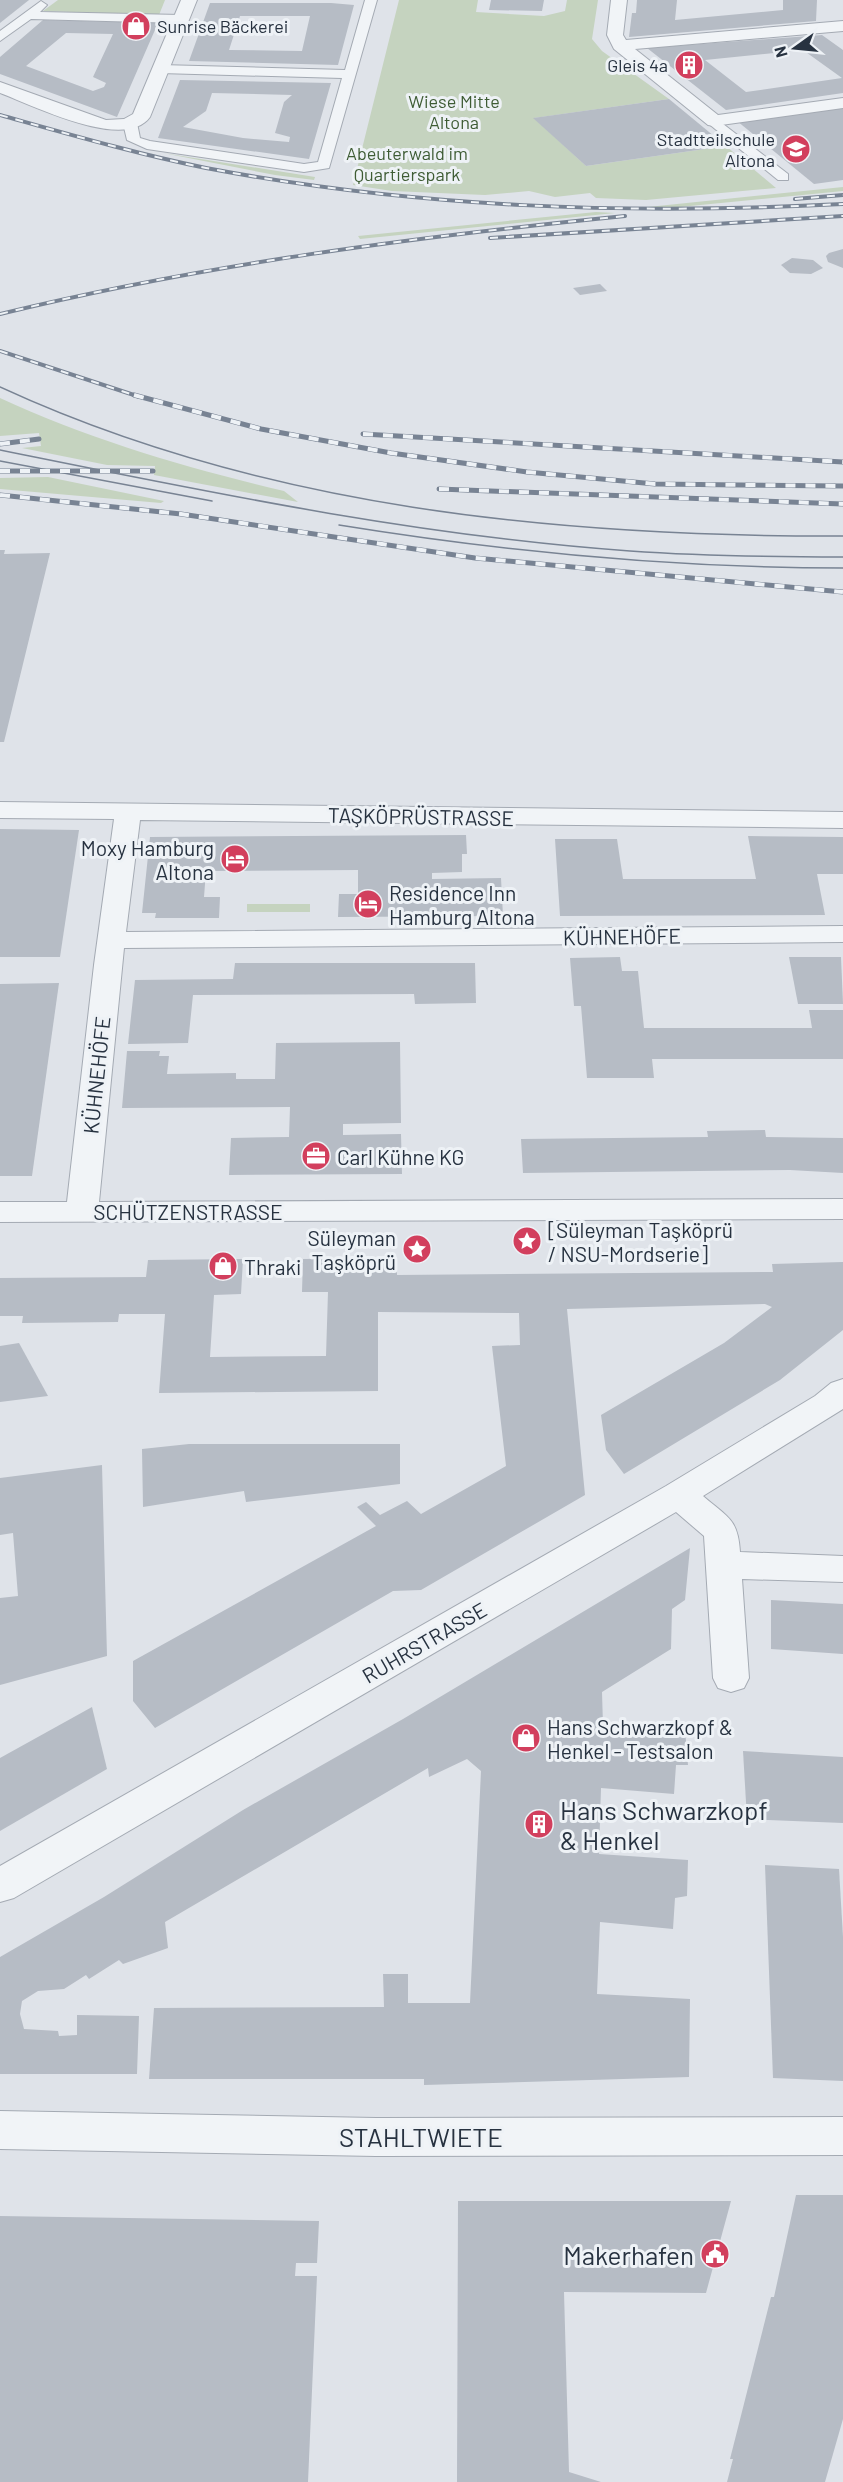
<svg xmlns="http://www.w3.org/2000/svg" width="843" height="2482" font-family="Barlow,sans-serif">
	<rect width="100%" height="100%" fill="#dfe3e9"/>
	<g fill="#c5d3bf">
		<polygon points="58,0 165,0 159,15 43,11"/>
		<polygon points="399,0 478,0 476,12 544,16 565,11 567,0 598,0 592,39 602,51 669,99 534,118 586,166 726,146 776,188 646,200 596,198 590,193 555,197 529,191 485,195 392,191 353,185"/>
		<polygon points="163,153 315,177 314,180 275,175"/>
		<polygon points="843,187 843,191 680,207 648,207"/>
		<polygon points="596,212 615,213 360,239 358,236"/>
		<path d="M0,398c91,42 187,70 284,93l14,11 -144,-27 1,-9 -48,-1 -85,-17 19,-2 -2,-13 -39,3z"/>
		<polygon points="48,477 164,501 161,503 0,489 0,478"/>
		<rect x="247" y="904" width="63" height="8"/>
	</g>
	<g fill="#b6bcc5" fill-rule="evenodd">
		<polygon points="0,0 29,0 0,23"/>
		<polygon points="491,0 544,0 542,11 489,10"/>
		<polygon points="637,0 677,0 675,20 783,10 783,0 817,0 816,21 629,37 632,13 636,13"/>
		<path d="M210,3h121l23,2 -16,60 -149,-4zM240,16h70l-8,35 -73,-1z"/>
		<path d="M43,20l115,3 -41,94 -117,-43v-17zM66,33l47,1 -20,43 13,6 -2,4 -11,4 -67,-25z"/>
		<path d="M822,35l21,15v43l-117,17 -79,-62zM803,50l39,28 -96,14 -41,-32z"/>
		<path d="M180,80l151,3 -22,76 -151,-21zM212,93l80,2 -8,7 -9,31 15,4 -1,5 -46,-4 -60,-11 23,-16z"/>
		<polygon points="669,99 726,146 586,166 533,118"/>
		<polygon points="843,106 843,180 814,184 737,121"/>
		<polygon points="843,249 843,268 828,262 826,256 829,253"/>
		<polygon points="792,258 813,260 823,268 811,274 790,273 781,265"/>
		<polygon points="600,284 607,291 580,295 573,288"/>
		<polygon points="0,550 5,550 4,554 50,553 4,742 0,742"/>
		<polygon points="0,829 79,830 60,957 0,957"/>
		<polygon points="466,835 467,854 462,854 462,872 432,873 432,879 501,878 503,916 338,917 339,894 358,894 358,870 206,871 204,897 220,897 219,918 155,918 156,913 142,913 150,837"/>
		<polygon points="748,836 843,837 843,874 817,874 825,915 560,916 555,839 617,839 623,879 756,879"/>
		<polygon points="620,957 622,971 638,971 644,1028 812,1028 809,1010 843,1010 843,1059 652,1059 654,1078 587,1078 581,1006 574,1006 570,958"/>
		<polygon points="789,957 841,957 843,1004 798,1004"/>
		<polygon points="235,963 475,963 476,1003 415,1004 414,994 193,995 188,1043 128,1044 135,980 233,979"/>
		<polygon points="59,983 32,1176 0,1176 0,984"/>
		<polygon points="400,1042 401,1123 343,1124 343,1135 401,1134 402,1174 229,1175 231,1138 289,1137 290,1107 122,1108 127,1051 160,1051 159,1056 169,1056 167,1074 236,1073 236,1079 275,1079 276,1043"/>
		<polygon points="765,1130 766,1137 843,1138 843,1173 790,1170 523,1173 521,1139 708,1137 707,1131"/>
		<polygon points="397,1258 397,1275 773,1272 772,1264 843,1262 843,1330 780,1380 624,1474 606,1450 601,1415 724,1343 772,1307 765,1304 567,1309 585,1495 421,1590 393,1591 155,1728 133,1701 133,1661 376,1526 357,1507 366,1502 380,1515 407,1501 421,1514 506,1466 492,1346 520,1345 519,1313 378,1312 378,1391 159,1393 165,1314 119,1314 118,1322 22,1323 23,1316 0,1316 0,1278 146,1277 148,1260 243,1259 241,1294 214,1295 210,1357 326,1356 328,1292 302,1292 303,1259"/>
		<polygon points="19,1343 48,1396 0,1402 0,1346"/>
		<polygon points="189,1444 400,1444 400,1484 246,1502 244,1491 143,1507 142,1449"/>
		<polygon points="102,1465 107,1656 0,1685 0,1598 18,1596 13,1533 0,1535 0,1478"/>
		<polygon points="690,1548 685,1600 672,1609 671,1649 602,1692 603,1726 685,1729 688,1765 676,1765 674,1794 601,1788 599,1854 688,1860 687,1896 675,1898 673,1929 600,1922 597,1994 690,1999 689,2077 424,2085 424,2079 149,2079 154,2008 384,2007 383,1974 408,1974 408,2003 470,2003 481,1771 467,1759 429,1777 428,1768 165,1922 168,1948 123,1964 119,1960 89,1979 86,1975 64,1989 38,1991 22,2001 20,2014 24,2029 58,2031 59,2036 77,2035 77,2015 139,2016 137,2074 0,2074 0,1957 104,1897 243,1810 403,1719"/>
		<polygon points="771,1600 843,1604 843,1654 771,1649"/>
		<polygon points="92,1707 107,1769 0,1831 0,1758"/>
		<polygon points="743,1751 843,1757 843,1823 747,1819"/>
		<polygon points="765,1865 839,1869 843,1937 843,2081 773,2078"/>
		<polygon points="796,2195 843,2195 843,2419 825,2482 727,2482 733,2459 730,2459 771,2297 774,2297"/>
		<polygon points="458,2201 731,2201 706,2293 564,2292 569,2472 601,2482 457,2482"/>
		<polygon points="0,2216 319,2221 317,2263 296,2263 295,2276 317,2276 308,2482 0,2482"/>
	</g>
	<g fill="none" stroke-linecap="round" stroke-linejoin="round">
		<g stroke="#a4aab3" stroke-width="2">
			<g id="pedestrian">
				<polygon points="365,0 377,0 329,168 304,172 147,149 127,140 123,123 130,119 137,123 140,138 150,141 304,164 318,162 342,78 160,73 154,69 160,65 345,70"/>
				<polygon points="41,1 47,5 40,12 181,15 187,19 181,23 31,19 0,41 0,31"/>
				<polygon points="714,117 788,174 788,180 778,180 709,124 707,121"/>
			</g>
		</g>
		<g stroke="#a4aab3" stroke-width="2">
			<g id="minor">
				<path d="M181,0h16l-47,117c-25,35 -118,-12 -150,-24v-11l106,38 18,-1 9,-5z"/>
				<polygon points="611,0 627,0 623,35 626,40 843,21 843,31 635,49 718,115 843,98 843,108 714,126 708,125 614,49 607,35"/>
				<polygon points="0,802 843,812 843,828 140,820 126,932 843,926 843,942 124,948 99,1202 843,1199 843,1219 0,1222 0,1202 67,1202 94,965 114,819 0,818"/>
				<path d="M843,1379v30l-140,87c24,21 35,22 37,56l103,4v26l-101,-3 7,99 -5,10 -13,4 -13,-4 -5,-10 -9,-142 -28,-24 -662,386 -14,4v-36l666,-380 149,-90 16,-13z"/>
				<polygon points="0,2111 376,2118 843,2117 843,2155 376,2156 0,2149"/>
			</g>
		</g>
		<use href="#pedestrian" fill="#f1f4f7" fill-rule="evenodd"/>
		<use href="#minor" fill="#f1f4f7" fill-rule="evenodd"/>
		<g stroke="#788393" stroke-width="1.5">
			<path d="M0,387c262,121 558,150 843,149"/>
			<path d="M0,450c208,42 418,86 630,101 71,5 142,6 213,6"/>
			<polyline points="0,461 212,501"/>
			<path d="M339,525c167,27 334,43 504,43"/>
		</g>
		<g stroke="#788393" stroke-width="4">
			<g id="rail-far1">
				<path d="M0,115c68,19 137,39 206,53 211,40 423,47 637,36"/>
				<polyline points="795,199 843,195"/>
				<polyline points="490,238 843,216"/>
				<path d="M0,314c206,-50 414,-77 625,-98"/>
				<polyline points="0,351 140,397"/>
			</g>
		</g>
		<g stroke="#788393" stroke-width="5">
			<g id="rail">
				<polyline points="134,395 261,429 391,453 527,472 655,484 843,486"/>
				<polyline points="363,434 843,462"/>
				<polyline points="0,444 39,439"/>
				<polyline points="0,471 153,471"/>
				<polyline points="439,489 843,504"/>
				<polyline points="0,495 181,514 475,558 843,592"/>
			</g>
		</g>
		<use href="#rail-far1" stroke="#eef2f6" stroke-width="2" stroke-dasharray="8" stroke-linecap="butt"/>
		<use href="#rail" stroke="#eef2f6" stroke-width="4" stroke-dasharray="10" stroke-linecap="butt"/>
	</g>
	<defs>
		<g id="shop-disc" transform="scale(1.5)"><circle r="9.5" fill="#d23f5d" stroke="#eef2f6"/><path d="M-5-2.5h2.3a2.7 3.5 0 0 1 5.4 0H5L5.5 6h-11ZM-1.5-2.5h3a1.5 2.3 0 0 0-3 0Z" fill="#fff"/></g>
		<g id="building-disc" transform="scale(1.5)"><circle r="9.5" fill="#d23f5d" stroke="#eef2f6"/><path d="M-4-6H4V6H1V3H-1V6H-4ZM-2.5-4.3h1.7v1.8h-1.7ZM.8-4.3h1.7v1.8H.8ZM-2.5-1h1.7V.8h-1.7ZM.8-1h1.7V.8H.8Z" fill="#fff"/></g>
		<g id="school-disc" transform="scale(1.5)"><circle r="9.5" fill="#d23f5d" stroke="#eef2f6"/><path d="M0-5L7-2L0 1L-7-2ZM-4 1L0 2.5L4 1V4Q0 6-4 4Z" fill="#fff"/></g>
		<g id="hotel-disc" transform="scale(1.5)"><circle r="9.5" fill="#d23f5d" stroke="#eef2f6"/><path d="M-6-4.5h1.5V1H6V5H4.5V3h-9V5H-6ZM-4 0a1.8 1.8 0 1 1 3.6 0ZM.5 0V-2.5h3Q6-2.5 6 0Z" fill="#fff"/></g>
		<g id="office-disc" transform="scale(1.5)"><circle r="9.5" fill="#d23f5d" stroke="#eef2f6"/><path d="M-6-3h4V-5.5h4V-3h4V5H-6ZM-1-4.5V-3h2v-1.5ZM-6 0V1H6V0Z" fill="#fff"/></g>
		<g id="sight-disc" transform="scale(1.5)"><circle r="9.5" fill="#d23f5d" stroke="#eef2f6"/><path d="M0-6L1.8-2.2L6-1.7L2.9 1.2L3.7 5.4L0 3.3L-3.7 5.4L-2.9 1.2L-6-1.7L-1.8-2.2Z" fill="#fff"/></g>
		<g id="civic-disc" transform="scale(1.5)"><circle r="9.5" fill="#d23f5d" stroke="#eef2f6"/><path d="M-.6-6.5H3V-4.5H.6V-3L4-1V1h2V6H-6V1h2V-1L-.6-3ZM-1.2 2.5V6h2.4V2.5Z" fill="#fff"/></g>
	</defs>
	<g fill-rule="evenodd">
		<use href="#shop-disc" x="136" y="26"/>
		<use href="#building-disc" x="689" y="65"/>
		<use href="#school-disc" x="796" y="149"/>
		<use href="#hotel-disc" x="235" y="859"/>
		<use href="#hotel-disc" x="368" y="904"/>
		<use href="#office-disc" x="316" y="1156"/>
		<use href="#sight-disc" x="527" y="1241"/>
		<use href="#sight-disc" x="417" y="1249"/>
		<use href="#shop-disc" x="223" y="1266"/>
		<use href="#shop-disc" x="526" y="1738"/>
		<use href="#building-disc" x="539" y="1824"/>
		<use href="#civic-disc" x="715" y="2254"/>
	</g>
	<g text-anchor="middle" dominant-baseline="central" stroke-width="6" stroke-linejoin="round" paint-order="stroke">
		<g font-size="18" fill="#273240" stroke="#eef2f6" text-anchor="end">
			<text x="157" y="26" text-anchor="start">Sunrise Bäckerei</text>
			<text x="668" y="65">Gleis 4a</text>
			<text x="775" y="139">Stadtteilschule<tspan x="775" dy="21">Altona</tspan></text>
		</g>
		<g font-size="18" fill="#3e5c34" stroke="#eef2f6">
			<text x="454" y="101">Wiese Mitte<tspan x="454" dy="21">Altona</tspan></text>
			<text x="407" y="153">Abeuterwald im<tspan x="407" dy="21">Quartierspark</tspan></text>
		</g>
		<g font-size="21" fill="#273240" stroke="#eef2f6">
			<text transform="translate(421 816) rotate(1)">TAŞKÖPRÜSTRASSE</text>
			<text transform="translate(622 936) rotate(-1)">KÜHNEHÖFE</text>
			<text transform="translate(96 1075) rotate(-84)">KÜHNEHÖFE</text>
			<text x="188" y="1211">SCHÜTZENSTRASSE</text>
			<text transform="translate(424 1642) rotate(-30)">RUHRSTRASSE</text>
		</g>
		<g font-size="21" fill="#273240" stroke="#eef2f6" text-anchor="start">
			<text x="214" y="847" text-anchor="end">Moxy Hamburg<tspan x="214" dy="24">Altona</tspan></text>
			<text x="389" y="892">Residence Inn<tspan x="389" dy="24">Hamburg Altona</tspan></text>
			<text x="337" y="1156">Carl Kühne KG</text>
			<text x="548" y="1229">[Süleyman Taşköprü<tspan x="548" dy="24">/ NSU-Mordserie]</tspan></text>
			<text x="396" y="1237" text-anchor="end">Süleyman<tspan x="396" dy="24">Taşköprü</tspan></text>
			<text x="244" y="1266">Thraki</text>
			<text x="547" y="1726">Hans Schwarzkopf &amp;<tspan x="547" dy="24">Henkel - Testsalon</tspan></text>
		</g>
		<g font-size="26" fill="#273240" stroke="#eef2f6" text-anchor="start">
			<text x="560" y="1809">Hans Schwarzkopf<tspan x="560" dy="30">&amp; Henkel</tspan></text>
			<text x="694" y="2254" text-anchor="end">Makerhafen</text>
		</g>
		<g font-size="26" fill="#273240" stroke="#eef2f6">
			<text x="421" y="2136">STAHLTWIETE</text>
		</g>
	</g>
	<g transform="translate(795 48) rotate(255)" stroke="#eef2f6" stroke-width="4.5" paint-order="stroke">
	<path d="M0-4.5L10 22L0 15L-10 22Z" fill="#273240"/>
	<text y="-9" font-size="16" font-weight="bold" text-anchor="middle" fill="#273240">N</text>
	</g>
</svg>
